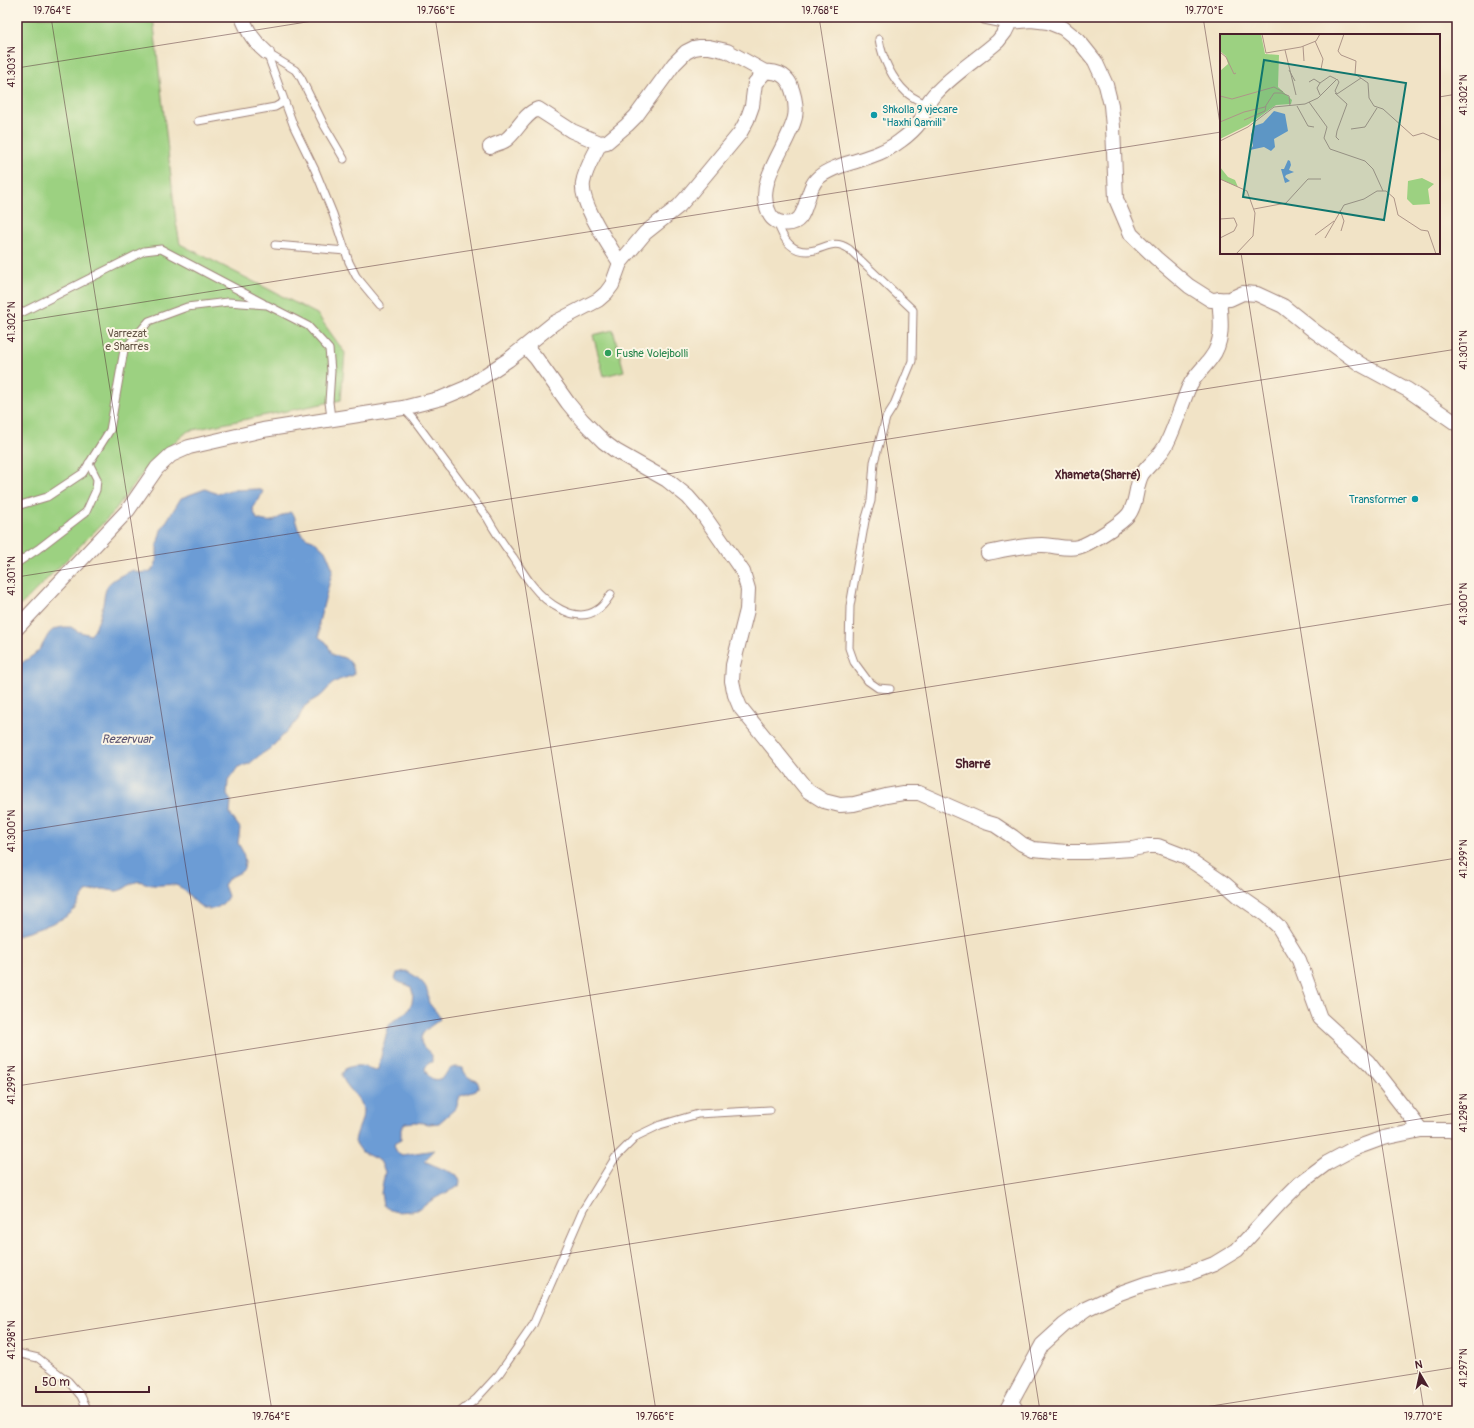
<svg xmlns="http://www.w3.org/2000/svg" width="1474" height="1428" font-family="Pangolin,sans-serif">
	<rect width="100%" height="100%" fill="#fcf5e5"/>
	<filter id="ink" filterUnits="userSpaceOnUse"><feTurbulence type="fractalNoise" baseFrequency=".025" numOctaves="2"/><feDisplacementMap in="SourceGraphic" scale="8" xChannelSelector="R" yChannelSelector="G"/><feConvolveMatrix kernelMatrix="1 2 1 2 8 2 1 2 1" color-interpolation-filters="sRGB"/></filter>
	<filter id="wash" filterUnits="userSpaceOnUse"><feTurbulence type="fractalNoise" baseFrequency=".012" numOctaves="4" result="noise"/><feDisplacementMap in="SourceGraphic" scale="16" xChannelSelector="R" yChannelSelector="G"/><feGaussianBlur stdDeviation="0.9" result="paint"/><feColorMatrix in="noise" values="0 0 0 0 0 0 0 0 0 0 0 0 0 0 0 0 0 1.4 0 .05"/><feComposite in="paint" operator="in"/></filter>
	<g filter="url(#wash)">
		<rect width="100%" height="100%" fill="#f1e3c6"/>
		<g fill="#9cd181" stroke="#737856">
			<polygon points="17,17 153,17 176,222 180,244 317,314 345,353 341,400 188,431 151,462 111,515 17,609"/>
			<polygon points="613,330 624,371 604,376 593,335"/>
		</g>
		<g fill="#6c9cd5" stroke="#5b5e80">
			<path d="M205,489l10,4h5l11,-3 25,-1 7,2 -4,9 -5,5 -1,5 4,9c18,6 18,-1 33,-7l4,3 4,14 5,6 4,3 6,2 13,12 7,17 -14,53v15l7,5 7,13c13,2 21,6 21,20l-15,5 -7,4 -10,11 -12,7 -6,5 -6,13 -28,29 -10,6 -11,9 -11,3 -10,14 -1,14 4,6 -1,13 10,14 -2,15 5,9 2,10 -1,7 -3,3 -12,6 -5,7 4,11c-3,7 -11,14 -19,13 -13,0 -21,-19 -31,-23 -7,-3 -17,0 -25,-1 -5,0 -12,-5 -17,-3 -8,2 -9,7 -19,9 -5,0 -8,-1 -13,-2 -6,0 -12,2 -18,3 -5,6 -9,15 -14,20 -7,8 -44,21 -55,23v-29l4,-7 1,-8 -5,-22v-203c7,-5 15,-9 21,-15 12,-14 7,-25 33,-24l6,4 14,4c5,-8 9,-16 11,-26 2,-7 2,-18 6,-24 5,-7 17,-11 25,-15l7,3 6,-1 5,-1 4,-5 2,-6v-15l4,-15 20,-32z"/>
			<path d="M406,971c8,4 18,10 21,19 2,4 0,9 2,13 4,6 9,9 11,16 -7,7 -25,14 -17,27 2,3 7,6 9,9v7l-3,1 -4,5c1,7 8,15 16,10 4,-2 6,-7 9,-9 4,-3 9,-2 13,-1 2,8 6,10 14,13l2,5 -3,5 -16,5 -4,12 -17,15 -10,1 -13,-2 -11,1 -4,6v11l-6,3 -1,3 3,6 5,3 33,-5 -11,11 33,14 3,6 -1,5 -27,14 -12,9 -8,2 -16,1 -6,-2 -7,-5 -2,-12 4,-21 -2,-5 -3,-6 -18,-9 -7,-10c1,-13 11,-23 7,-37 -3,-8 -21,-23 -20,-31 1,-2 3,-4 4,-6 13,-4 16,-2 29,2l3,-1 10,-42 5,-6 14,-9 5,-9 1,-9 -2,-7c-6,-4 -11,-3 -16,-8l2,-6z"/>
		</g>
	</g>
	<g filter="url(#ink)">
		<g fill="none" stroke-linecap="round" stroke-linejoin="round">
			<g stroke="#9e8178" stroke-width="9">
				<g id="lane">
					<path d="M879,39c3,19 13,40 27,53 6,6 14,9 22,13"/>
					<polyline points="267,53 294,127 315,170 333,214 349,262 356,276 380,305"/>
					<polyline points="267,53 295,70 301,78 324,125 344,159"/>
					<polyline points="198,121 275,107 284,102"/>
					<path d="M777,221c6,20 16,34 38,29 14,-4 20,-10 34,-1l64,61 -1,51 -19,46 -7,11 -12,44 -3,39 -6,20 -15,85 -1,42 5,14 14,19 10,7 12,1"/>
					<polyline points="275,245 346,251"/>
					<polyline points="17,315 144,251 161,249 263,303"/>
					<path d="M403,408l9,9 76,102c7,13 16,26 25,38 6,9 12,19 19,28 13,17 43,40 65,25 7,-4 10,-10 14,-16"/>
					<polyline points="17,506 47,497 83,473 110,430 124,350 149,321 187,307 228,302 267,305 308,326 329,349 331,371 329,402 331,418"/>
					<polyline points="17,563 38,549 86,512 96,490 97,479 89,463"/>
					<polyline points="17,1353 38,1358 68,1381 81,1396 88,1411"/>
					<polyline points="1013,1398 1021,1411"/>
					<polyline points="461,1411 476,1399 499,1374 533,1325 583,1210 615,1158 637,1136 660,1125 698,1114 770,1110"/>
				</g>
			</g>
			<g stroke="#9e8178" stroke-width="16">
				<g id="street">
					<path d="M242,17c6,15 12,25 25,36"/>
					<polyline points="986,17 1010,22 1031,20 1048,22 1063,28 1079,41 1095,61 1106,85 1111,105 1113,127 1116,199 1131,234 1156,258 1189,286 1211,300 1230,299 1243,293 1257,294 1283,306 1313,330 1360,364 1408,390 1457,424"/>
					<path d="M600,143c-6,13 -15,26 -17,40 -3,21 26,62 37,80"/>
					<path d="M490,147c5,-4 13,-4 17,-8 11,-9 17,-25 31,-30l34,22 28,12 7,-1 20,-17 9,-9 38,-52 12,-12 8,-4 6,-1h9l18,4 38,21"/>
					<polyline points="526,347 536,358 568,403 582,420 604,442 616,451 667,480 688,497 702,513 743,572 748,589 747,610 733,665 732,681 735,695 740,707 808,791 824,801 840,805 854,804 886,796 903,793 919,793 985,822 995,825 1013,837 1022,844 1033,849 1066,852 1086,852 1132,849 1148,846 1158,846 1184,856 1225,884 1240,897 1266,915 1278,926 1299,960 1320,1018 1368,1062 1421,1130"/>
					<path d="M988,553c19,-4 35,-8 54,-8 12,0 24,5 36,2 12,-3 44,-24 51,-33 9,-13 6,-28 13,-40 8,-11 19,-18 25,-31 9,-18 14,-38 22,-56 5,-11 15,-19 22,-29 13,-16 10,-39 8,-59"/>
					<path d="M17,628l111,-118 29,-42 14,-13 18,-8 74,-17 140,-22 39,-10 24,-10 42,-28 46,-37 44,-23 8,-7 6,-8 8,-22 25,-30 34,-27 8,-9 53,-64 7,-13 5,-14 3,-23 10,-11c10,-1 20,2 25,12 4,10 7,22 5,33 -6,28 -40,64 -27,93 2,7 7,12 15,13 27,5 20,-32 35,-45 10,-9 25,-13 38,-17 16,-5 31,-10 44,-20 7,-5 15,-12 20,-19 2,-3 3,-8 4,-11 3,-7 8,-15 14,-20 18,-19 41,-33 60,-50l7,-9 5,-10"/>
					<polyline points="1006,1411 1042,1345 1064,1325 1086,1309 1120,1293 1145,1284 1188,1274 1214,1264 1237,1250 1280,1203 1299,1184 1327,1163 1353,1149 1383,1138 1421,1130 1450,1130 1457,1132"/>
				</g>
			</g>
			<use href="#lane" stroke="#fff" stroke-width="7"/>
			<use href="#street" stroke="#fff" stroke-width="14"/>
		</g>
	</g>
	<path fill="none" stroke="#4a1f2b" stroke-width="1" stroke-opacity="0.45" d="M51,17l221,1394M435,17l221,1394M819,17l221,1394M1203,17l18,113M17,68l321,-51M1439,97l18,-3M1241,253l183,1158M17,322l1204,-190M17,577l1440,-228M17,832l1440,-229M17,1086l1440,-228M17,1341l1440,-228M1180,1411l277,-44"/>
	<g fill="#0f9aa8" stroke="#fcf5e5" stroke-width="1.5">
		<circle cx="874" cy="115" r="4"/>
		<circle cx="1415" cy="499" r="4"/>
	</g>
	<circle fill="#2e9e5b" stroke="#fcf5e5" stroke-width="1.5" cx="608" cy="353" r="4"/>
	<g text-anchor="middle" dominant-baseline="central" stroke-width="4" stroke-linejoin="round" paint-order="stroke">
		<g font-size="11" fill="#0d838f" stroke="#fcf5e5" text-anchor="start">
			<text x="882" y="109">Shkolla 9 vjecare<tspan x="882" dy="13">"Haxhi Qamili"</tspan></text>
			<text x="1407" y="499" text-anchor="end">Transformer</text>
		</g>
		<g font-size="11" fill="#635445" stroke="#fcf5e5">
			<text x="127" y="333">Varrezat<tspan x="127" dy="13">e Sharrës</tspan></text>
		</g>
		<g font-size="11" fill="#27864d" stroke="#fcf5e5" text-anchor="start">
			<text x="616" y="353">Fushë Volejbolli</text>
		</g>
		<g font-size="12" font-weight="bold" fill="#4a1f2b" stroke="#fcf5e5">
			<text x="1098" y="475">Xhameta(Sharrë)</text>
		</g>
		<g font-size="12" font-style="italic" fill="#58516f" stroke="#fcf5e5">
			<text x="127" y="739">Rezervuar</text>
		</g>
		<g font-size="13" font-weight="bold" fill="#4a1f2b" stroke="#fcf5e5">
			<text x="973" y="764">Sharrë</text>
		</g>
	</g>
	<g transform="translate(1220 34)">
		<rect width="220" height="220" fill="#f1e3c6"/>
		<path d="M0,0h41l4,20 14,1 -1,32 14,13 -1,4 -15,1 -28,20 -28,14v-68l8,-7 -2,-8 -6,-5zM0,133l8,10 7,3 3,7 -18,-8zM202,144l12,6 -6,5 2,15 -17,1 -6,-6 1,-18z" fill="#9cd181"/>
		<path d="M54,77l11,3 3,17 -14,8 1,8 -4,4 -7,-4 -14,3 3,-4 -2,-11 3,-9 9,-3zM68,126l2,1 1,4 -2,5 5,2 -8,3 -1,2 5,4 -5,2 -4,-14h3z" fill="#6c9cd5"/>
		<path fill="none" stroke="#ae9588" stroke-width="1" d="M42,0l4,19M124,0l-6,17 3,4 15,6 -1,13 13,9 1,15 5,8 9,3 30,27 10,-3 16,7M95,7l8,18 -2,10M83,12l1,15M65,16l11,45M0,18l6,5 8,17 2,-1M46,19l35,-6 15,-6 4,-7M69,36l6,11M89,48l5,-3 6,4 10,-7 6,3M100,49l-3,5 3,7M115,59l12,11 -10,27 -1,6 3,3M0,62l12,3 42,-12 9,5M89,68l18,25 -3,11 6,11 35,12 8,8 10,22M77,72l11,20 6,1M24,86l21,-9 1,-5M0,88l24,-10 21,-5 9,-14h8l7,3 1,10M131,95l14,-2 12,-19M0,107l28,-14 26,-20 31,-3 13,-6 19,-19 2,3 -4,9 2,3 24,-16M0,145l27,12 8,22 -2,23 -17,18M34,175l32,-6 22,-24h13M120,176l4,11 -3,10M0,185l14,-1 3,7 -3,6 -14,7M95,201l19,-14M105,204l19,-33 20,-6 13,-8h9l8,7 4,17 23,15 7,1 8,23"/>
		<path fill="#0f766e" fill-opacity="0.15" stroke="#0f766e" stroke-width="2" d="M44,26l142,23 -22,137 -141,-23z"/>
		<rect width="220" height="220" fill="none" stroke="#4a1f2b" stroke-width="2"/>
	</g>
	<rect width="1474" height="1428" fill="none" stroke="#fcf5e5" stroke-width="44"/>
	<g transform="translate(1420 1374) rotate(351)" stroke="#fcf5e5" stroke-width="3" paint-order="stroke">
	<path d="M0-3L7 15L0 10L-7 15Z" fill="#4a1f2b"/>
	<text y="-6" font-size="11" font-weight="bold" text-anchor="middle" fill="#4a1f2b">N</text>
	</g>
	<path d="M36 1386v6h113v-6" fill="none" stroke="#4a1f2b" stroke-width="2"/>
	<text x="42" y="1386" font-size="12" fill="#4a1f2b" stroke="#fcf5e5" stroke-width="3" paint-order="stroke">50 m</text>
	<rect x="22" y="22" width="1430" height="1384" fill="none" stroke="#4a1f2b" stroke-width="1.5"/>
	<g font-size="10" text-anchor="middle" fill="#4a1f2b">
		<text x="52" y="14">19.764°E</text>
		<text x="436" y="14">19.766°E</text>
		<text x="820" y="14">19.768°E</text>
		<text x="1204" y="14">19.770°E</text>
		<text transform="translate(11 67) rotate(-90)" y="4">41.303°N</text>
		<text transform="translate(1463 95) rotate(-90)" y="4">41.302°N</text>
		<text transform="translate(11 322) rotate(-90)" y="4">41.302°N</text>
		<text transform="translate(1463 350) rotate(-90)" y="4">41.301°N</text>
		<text transform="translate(11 576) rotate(-90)" y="4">41.301°N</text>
		<text transform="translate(1463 604) rotate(-90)" y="4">41.300°N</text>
		<text transform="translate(11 831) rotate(-90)" y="4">41.300°N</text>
		<text transform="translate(1463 859) rotate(-90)" y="4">41.299°N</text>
		<text transform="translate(11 1085) rotate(-90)" y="4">41.299°N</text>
		<text transform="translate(1463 1113) rotate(-90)" y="4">41.298°N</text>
		<text transform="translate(11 1340) rotate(-90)" y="4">41.298°N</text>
		<text transform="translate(1463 1368) rotate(-90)" y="4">41.297°N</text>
		<text x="271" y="1420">19.764°E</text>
		<text x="655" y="1420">19.766°E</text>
		<text x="1039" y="1420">19.768°E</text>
		<text x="1423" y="1420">19.770°E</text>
	</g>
</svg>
